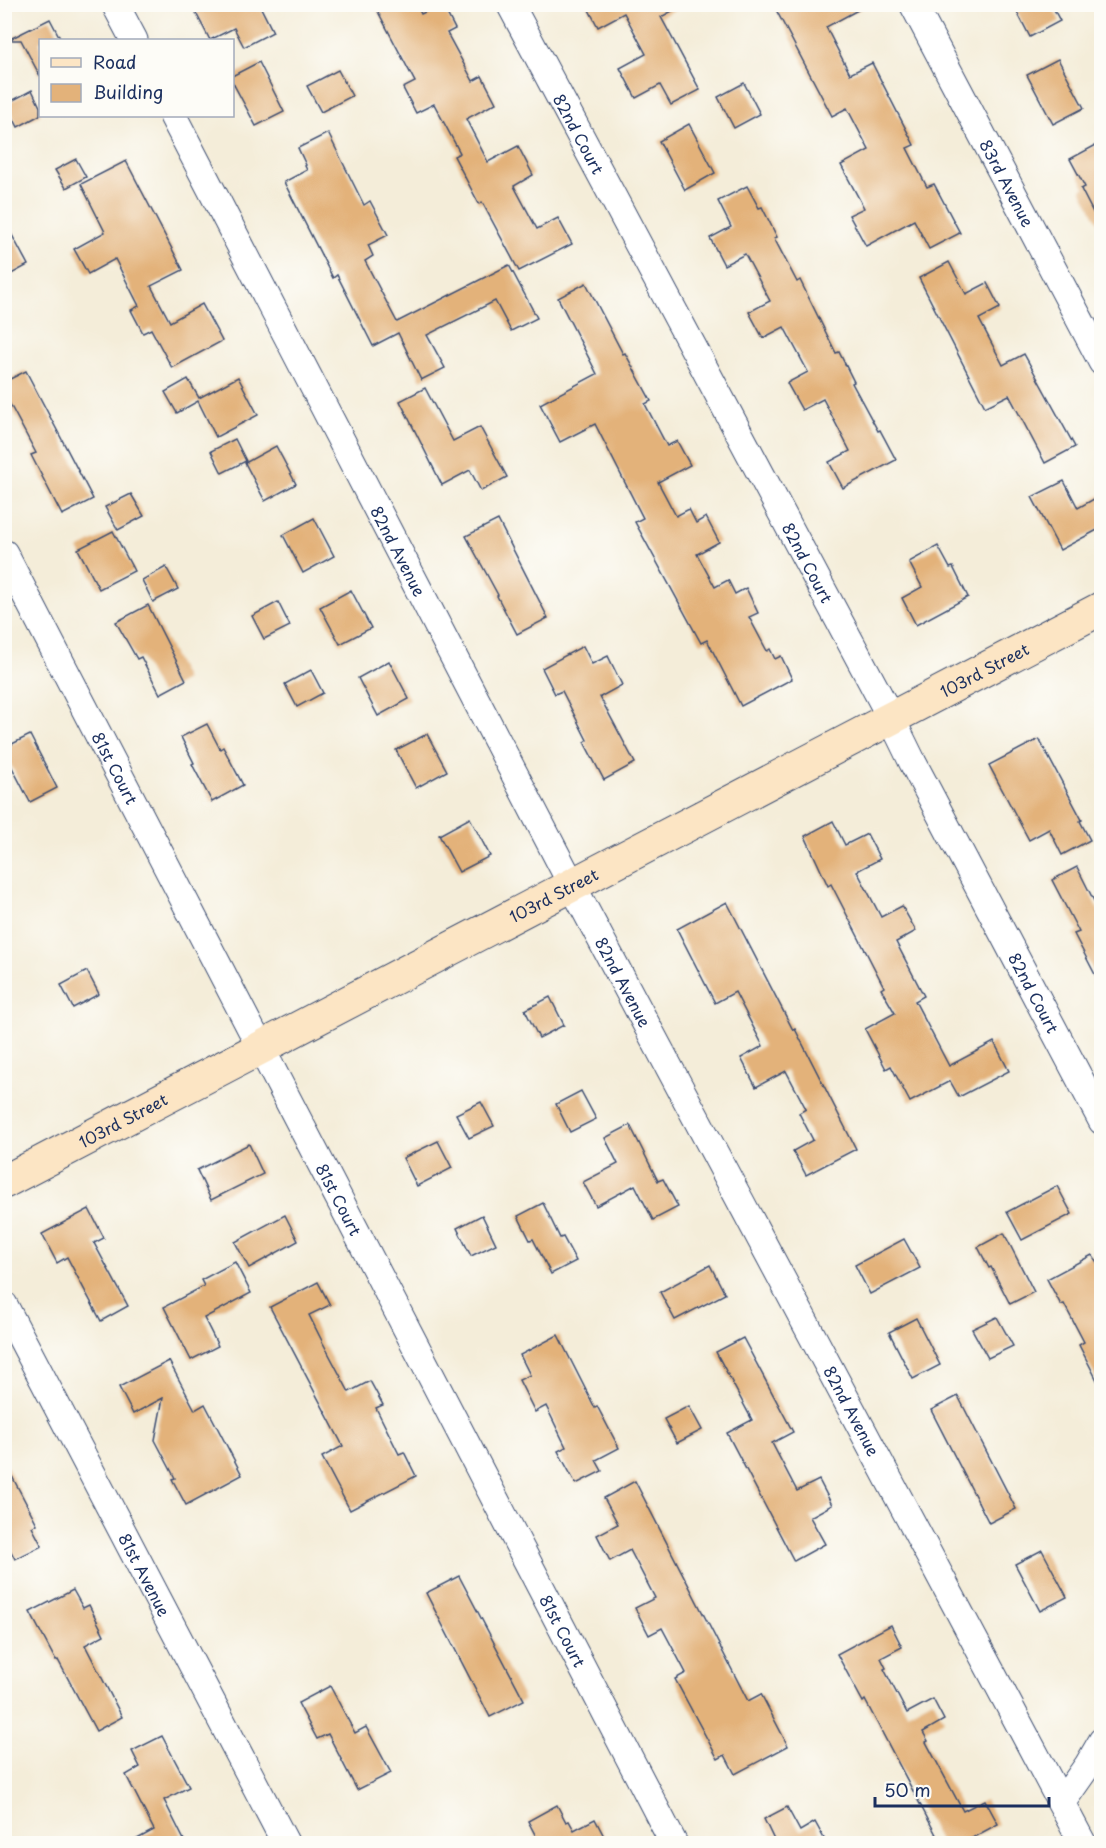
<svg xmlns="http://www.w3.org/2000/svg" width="1106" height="1848" font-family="'Playpen Sans',sans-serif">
	<rect width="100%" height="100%" fill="#fdfcf7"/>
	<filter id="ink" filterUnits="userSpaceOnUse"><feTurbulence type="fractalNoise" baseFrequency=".0167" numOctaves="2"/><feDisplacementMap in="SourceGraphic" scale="12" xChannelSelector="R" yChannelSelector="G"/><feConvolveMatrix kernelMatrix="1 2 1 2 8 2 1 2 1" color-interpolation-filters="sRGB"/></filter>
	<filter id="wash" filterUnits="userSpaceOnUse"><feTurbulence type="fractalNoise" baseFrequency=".008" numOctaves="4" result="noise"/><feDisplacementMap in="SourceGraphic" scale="24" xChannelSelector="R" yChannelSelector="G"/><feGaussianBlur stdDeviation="1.35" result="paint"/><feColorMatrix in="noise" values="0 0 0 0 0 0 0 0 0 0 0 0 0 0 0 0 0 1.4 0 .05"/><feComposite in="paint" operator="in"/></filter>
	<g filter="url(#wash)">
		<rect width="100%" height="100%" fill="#f4edd9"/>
		<g id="blocks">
			<g fill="#e3b27a">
				<polygon points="207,4 259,4 273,32 244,47 234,28 210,40 195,11"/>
				<polygon points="374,4 416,4 421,14 442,4 455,29 447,33 473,81 482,76 496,103 466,119 488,162 518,146 533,175 514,186 537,229 558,218 572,244 519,271 482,202 479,204 454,156 460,153 434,104 416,113 403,88 415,82"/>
				<polygon points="586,4 685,4 661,17 700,90 671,105 660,85 636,98 620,68 646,54 624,13 598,27"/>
				<polygon points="773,4 869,4 826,27 850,74 872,63 914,145 907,148 927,187 934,184 960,233 929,249 914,220 866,246 849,215 864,208 841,165 869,150 847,108 832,116"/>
				<polygon points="1013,4 1051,4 1060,21 1030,37"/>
				<polygon points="50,19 61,40 40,40 40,76 21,40 8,40"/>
				<polygon points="1058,59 1084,108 1053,124 1027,75"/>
				<polygon points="259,62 284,112 256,126 232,81 232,76"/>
				<polygon points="338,70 352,96 321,112 307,86"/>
				<polygon points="744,83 760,114 734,128 718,97"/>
				<polygon points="32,90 40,107 40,115 18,127 6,104"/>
				<polygon points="689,124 715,173 685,190 659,141"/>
				<polygon points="328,133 364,205 370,201 388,235 368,245 373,256 365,261 397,322 509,265 537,318 511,331 495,301 427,335 445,368 421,380 398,333 373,346 337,275 333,278 284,182 307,170 305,166 306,165 298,148"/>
				<polygon points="1096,145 1101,156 1101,228 1081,189 1085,187 1070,159"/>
				<polygon points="76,159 86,177 66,188 55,170"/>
				<polygon points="126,161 183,270 151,286 170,322 202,304 222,341 172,368 151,329 143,333 131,310 139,306 115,259 88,274 74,249 105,232 81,184"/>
				<polygon points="747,186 759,208 762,207 777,237 774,238 797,282 800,280 836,353 839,352 854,382 852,383 878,431 880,430 896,460 843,488 829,462 850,451 823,399 802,410 787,383 808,372 784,327 763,338 749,312 770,301 745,254 724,265 710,238 731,227 718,201"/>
				<polygon points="4,220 28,265 4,278"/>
				<polygon points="949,262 966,294 987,283 1000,308 979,319 1003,365 1024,354 1075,447 1045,463 1009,395 985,407 919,278"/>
				<polygon points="586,283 623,354 625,353 651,401 645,404 667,446 677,441 690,465 658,482 676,516 689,509 696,523 706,517 719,542 697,554 715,587 728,580 735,594 746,588 758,613 749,617 767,651 770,649 775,659 781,656 792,679 741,706 707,640 701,643 635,522 643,518 595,424 560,442 540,404 597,374 558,298"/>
				<polygon points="26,371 93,499 62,515 31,455 36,453 4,393 4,382"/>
				<polygon points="238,377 258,415 216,437 198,401 177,413 165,392 188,379 199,398"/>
				<polygon points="425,388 453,441 480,427 507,477 481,491 470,470 442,485 400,401"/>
				<polygon points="235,439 246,461 222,473 211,451"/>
				<polygon points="276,446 296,484 265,501 245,463"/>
				<polygon points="1064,481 1078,508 1101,495 1101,528 1060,550 1032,497"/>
				<polygon points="131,494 144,516 118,530 105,507"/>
				<polygon points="314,518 334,556 303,573 283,535"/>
				<polygon points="498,520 548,618 517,634 497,596 498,595 466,536"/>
				<polygon points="113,531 134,571 99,589 78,549"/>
				<polygon points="938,546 950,568 953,567 968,597 916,625 902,598 922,587 909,562"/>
				<polygon points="166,567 178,589 153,602 142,580"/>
				<polygon points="351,590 371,628 340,644 320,607"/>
				<polygon points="278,602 290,626 264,639 252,616"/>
				<polygon points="148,605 186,680 160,694 141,657 137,659 116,622"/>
				<polygon points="583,646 592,664 608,656 622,685 600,697 635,763 604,780 584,742 587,740 562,691 555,694 542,668"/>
				<polygon points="389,661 409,699 378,716 358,678"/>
				<polygon points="311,670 323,693 297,707 285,684"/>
				<polygon points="207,724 220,749 223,747 243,785 212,802 192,764 194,763 181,737"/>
				<polygon points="427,734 447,771 416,788 396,750"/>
				<polygon points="30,735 57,788 30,802 4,752 4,748"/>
				<polygon points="1039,739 1082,820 1080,821 1090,840 1062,855 1049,829 1029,840 989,765"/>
				<polygon points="470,818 490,856 459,872 439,835"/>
				<polygon points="833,821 845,845 867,834 880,859 857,871 881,917 902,906 916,931 896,942 924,996 915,1001 949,1066 994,1042 1009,1071 959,1097 950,1081 910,1102 891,1066 886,1069 865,1029 895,1013 881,989 884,987 831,884 828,886 805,836"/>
				<polygon points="1077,867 1101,915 1101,986 1074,934 1079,932 1052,880"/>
				<polygon points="727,902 793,1030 795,1029 856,1149 806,1175 793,1151 813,1140 799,1113 806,1109 786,1071 756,1087 741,1058 763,1046 735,992 715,1003 677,929"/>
				<polygon points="87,971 99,994 73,1008 61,985"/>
				<polygon points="550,997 564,1025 539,1038 525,1010"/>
				<polygon points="581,1091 596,1119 570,1132 556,1104"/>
				<polygon points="481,1102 494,1126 469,1138 456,1114"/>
				<polygon points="630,1125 658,1181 663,1179 678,1207 653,1220 635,1185 596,1206 583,1182 618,1164 605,1138"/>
				<polygon points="438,1141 452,1168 417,1186 403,1158"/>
				<polygon points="249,1144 263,1174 211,1200 197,1170"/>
				<polygon points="1057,1186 1072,1214 1022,1240 1007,1212"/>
				<polygon points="543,1203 560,1238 563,1237 576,1261 551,1274 533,1239 530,1240 518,1216"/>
				<polygon points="89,1209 104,1238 94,1243 128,1306 101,1321 67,1257 57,1263 42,1234"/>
				<polygon points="285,1215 298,1241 249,1268 235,1242"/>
				<polygon points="482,1215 496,1244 471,1256 457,1228"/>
				<polygon points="1004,1233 1034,1292 1010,1304 991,1267 989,1268 978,1247"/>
				<polygon points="904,1239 920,1268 870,1294 855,1265"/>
				<polygon points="1092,1255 1101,1268 1101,1388 1079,1345 1084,1342 1064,1304 1061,1305 1047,1279"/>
				<polygon points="235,1262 251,1293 204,1318 218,1346 191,1360 164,1307 204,1286 201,1280"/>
				<polygon points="710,1265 725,1294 675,1320 660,1292"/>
				<polygon points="318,1282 330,1305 309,1315 323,1343 349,1392 370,1381 383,1405 376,1408 399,1454 404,1452 416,1476 350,1510 322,1457 343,1446 270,1307"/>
				<polygon points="997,1317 1013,1346 988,1358 972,1329"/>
				<polygon points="916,1318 940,1365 913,1379 889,1332"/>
				<polygon points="558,1335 595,1408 597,1406 619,1448 596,1460 602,1471 576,1484 558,1451 566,1447 546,1406 535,1412 519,1380 530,1375 520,1355"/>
				<polygon points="743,1338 793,1432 772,1443 797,1491 819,1480 832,1505 810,1517 825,1544 794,1561 727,1433 752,1420 716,1352"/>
				<polygon points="169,1361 195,1410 205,1404 242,1475 186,1505 172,1479 175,1478 155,1440 163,1398 133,1414 119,1387"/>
				<polygon points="958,1396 1016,1509 989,1523 931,1410"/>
				<polygon points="689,1406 702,1430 677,1443 664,1419"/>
				<polygon points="4,1461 37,1524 32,1527 42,1546 15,1559 4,1538"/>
				<polygon points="635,1481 748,1701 761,1694 788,1746 735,1774 725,1755 718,1759 675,1679 686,1673 662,1628 649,1635 635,1608 655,1598 630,1550 610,1561 597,1535 618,1524 604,1498"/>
				<polygon points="1042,1550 1067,1597 1040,1611 1015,1564"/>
				<polygon points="459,1576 524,1700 490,1717 426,1593"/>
				<polygon points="73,1590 83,1608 89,1605 104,1635 85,1645 122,1717 96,1731 58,1660 56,1661 30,1612"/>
				<polygon points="891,1625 902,1647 881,1658 886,1668 884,1669 907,1713 933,1699 944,1720 923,1732 928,1741 926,1742 963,1811 985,1800 998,1824 961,1844 941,1844 865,1700 863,1702 837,1654"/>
				<polygon points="330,1686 355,1733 366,1727 391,1773 357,1790 328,1734 317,1739 298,1703"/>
				<polygon points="162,1736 189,1787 164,1800 186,1844 128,1844 154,1830 126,1775 140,1767 132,1751"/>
				<polygon points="557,1805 566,1822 569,1821 574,1830 595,1819 608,1844 540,1844 528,1821"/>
				<polygon points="787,1807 800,1831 815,1822 827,1844 776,1844 764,1819"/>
			</g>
		</g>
	</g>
	<g filter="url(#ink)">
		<use href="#blocks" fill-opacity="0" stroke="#3c4c70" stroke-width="1.5"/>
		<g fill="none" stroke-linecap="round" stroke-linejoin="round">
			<g stroke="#3c4c70" stroke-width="29">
				<g id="street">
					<polyline points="115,4 134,40"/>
					<path id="s1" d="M510,4l381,714 22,45 189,358"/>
					<path id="s2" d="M913,4l189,358"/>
					<path id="s3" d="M173,116l399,769 511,959"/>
					<path id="s4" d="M4,553l670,1291"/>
					<path id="s5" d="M4,1305l282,539"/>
					<polyline points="1062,1802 1088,1765 1102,1741"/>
				</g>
			</g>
			<g stroke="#3c4c70" stroke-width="35">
				<g id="secondary">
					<path id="s6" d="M4,1182l1098,-574"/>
				</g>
			</g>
			<use href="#street" stroke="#fff" stroke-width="27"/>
			<use href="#secondary" stroke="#fce5c4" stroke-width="33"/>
		</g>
	</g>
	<g text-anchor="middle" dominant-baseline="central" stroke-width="4.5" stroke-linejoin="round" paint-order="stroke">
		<g font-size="16" fill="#1b2f5e" stroke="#fdfcf7">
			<text stroke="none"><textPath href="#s1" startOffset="147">82nd Court</textPath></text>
			<text stroke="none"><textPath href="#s2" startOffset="202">83rd Avenue</textPath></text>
			<text stroke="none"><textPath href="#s3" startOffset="490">82nd Avenue</textPath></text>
			<text stroke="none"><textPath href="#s1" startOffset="633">82nd Court</textPath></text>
			<text stroke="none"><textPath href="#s6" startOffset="1106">103rd Street</textPath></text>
			<text stroke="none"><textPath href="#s4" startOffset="242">81st Court</textPath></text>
			<text stroke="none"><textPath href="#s6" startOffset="620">103rd Street</textPath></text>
			<text stroke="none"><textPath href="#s3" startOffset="976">82nd Avenue</textPath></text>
			<text stroke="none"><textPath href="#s1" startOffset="1119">82nd Court</textPath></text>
			<text stroke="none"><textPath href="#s6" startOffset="134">103rd Street</textPath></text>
			<text stroke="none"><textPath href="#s4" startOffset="728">81st Court</textPath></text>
			<text stroke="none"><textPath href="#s3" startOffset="1462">82nd Avenue</textPath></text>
			<text stroke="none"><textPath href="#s5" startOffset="304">81st Avenue</textPath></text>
			<text stroke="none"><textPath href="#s4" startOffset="1214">81st Court</textPath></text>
		</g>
	</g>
	<rect width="1106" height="1848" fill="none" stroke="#fdfcf7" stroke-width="24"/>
	<rect x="39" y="39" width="195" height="78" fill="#fdfcf7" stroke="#a3aaba" stroke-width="1.5"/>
	<rect x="51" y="58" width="30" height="9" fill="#fce5c4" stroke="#a3aaba" stroke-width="1.5"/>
	<text x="93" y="69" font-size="18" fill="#1b2f5e">Road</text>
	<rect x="51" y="84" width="30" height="18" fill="#e3b27a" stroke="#a3aaba" stroke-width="1.5"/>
	<text x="93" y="99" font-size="18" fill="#1b2f5e">Building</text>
	<path d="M875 1797v9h174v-9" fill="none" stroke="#1b2f5e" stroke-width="3"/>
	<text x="884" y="1797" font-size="18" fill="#1b2f5e" stroke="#fdfcf7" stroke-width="4.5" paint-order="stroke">50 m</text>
</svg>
